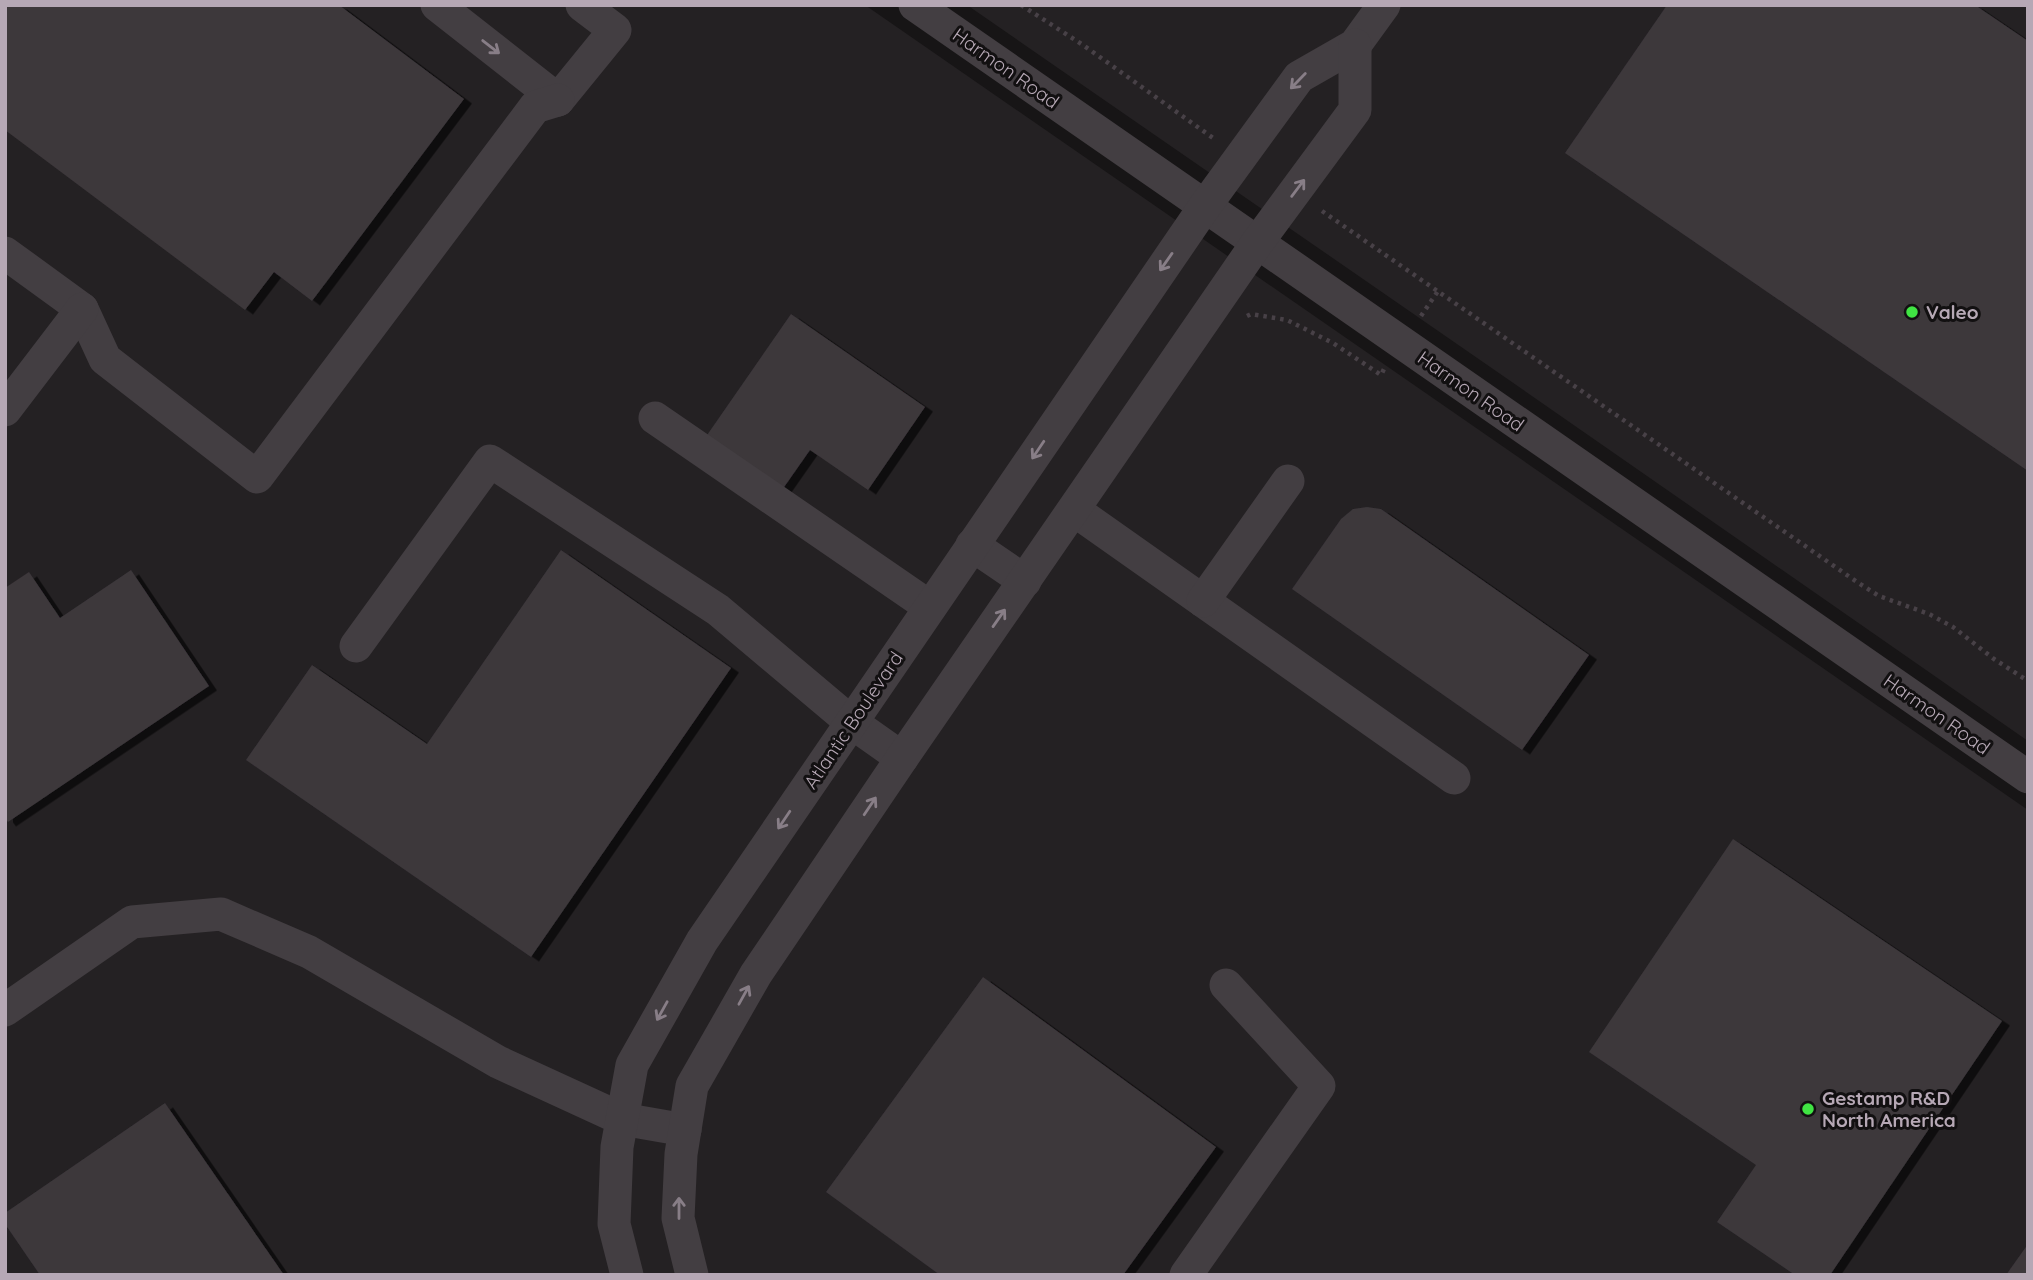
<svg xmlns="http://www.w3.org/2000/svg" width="2033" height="1280" font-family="Quicksand,sans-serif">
	<defs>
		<filter id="shadow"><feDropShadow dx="8" dy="4.5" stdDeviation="0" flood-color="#0009"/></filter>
	</defs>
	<rect width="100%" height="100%" fill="#171516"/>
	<g fill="#242123">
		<polygon points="5,5 865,5 2028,810 2028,1275 5,1275"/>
		<polygon points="967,5 2028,5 2028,741 1522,389"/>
	</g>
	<g fill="#3c373b" filter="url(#shadow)">
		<polygon points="5,5 339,5 464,99 312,301 274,272 245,310 5,130"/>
		<polygon points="1667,5 1975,5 2028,41 2028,471 1565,153"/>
		<polygon points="791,314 925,407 868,490 810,450 782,490 705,438"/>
		<polygon points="1367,507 1381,509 1589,655 1522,750 1292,589 1341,519 1353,509"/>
		<polygon points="561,550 731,668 531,957 246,760 312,665 427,744"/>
		<polygon points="131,570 209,686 8,822 5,818 5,588 29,572 60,618"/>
		<polygon points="1733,839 2002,1021 1830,1275 1795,1275 1717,1222 1756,1165 1589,1052"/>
		<polygon points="983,977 1216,1147 1123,1275 940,1275 826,1192"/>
		<polygon points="165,1103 284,1275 40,1275 5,1224 5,1213"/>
		<polygon points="2028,1244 2028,1275 2006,1275"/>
	</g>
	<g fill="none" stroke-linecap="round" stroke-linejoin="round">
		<g stroke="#484147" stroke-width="4.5" stroke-dasharray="3.5 5" stroke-linecap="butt">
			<polyline points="1021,5 1083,45 1213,138"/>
			<polyline points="1322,211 1857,582 1879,596 1929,614 1953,627 1994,659 2028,681"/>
			<polyline points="1247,316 1251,314 1287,320 1333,343 1381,375 1384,369"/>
			<polyline points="1421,316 1438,291"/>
		</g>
		<g stroke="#433e42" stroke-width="33">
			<polyline points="437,5 558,100 615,30 582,5"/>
			<polyline points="915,5 2028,777"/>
			<polyline points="5,253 82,309 105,359 257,477 535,107 558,100"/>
			<polyline points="5,410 82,309"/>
			<polyline points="655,418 930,607"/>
			<polyline points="1074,510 1454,778"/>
			<polyline points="972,545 1025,581"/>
			<polyline points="1203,601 1288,481"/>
			<polyline points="356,646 490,461 718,610 851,722 902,758"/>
			<polyline points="5,1010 132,922 221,914 309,952 498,1062 572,1096 622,1119 685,1130"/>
			<polyline points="627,1275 614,1224 617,1147 632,1065 702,941 1205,206 1299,77 1355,45 1384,5"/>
			<polyline points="692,1275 678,1218 681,1154 692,1086 756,974 902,758 1257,243 1355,110 1355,45"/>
			<polyline points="1186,1275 1319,1086 1226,985"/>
		</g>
	</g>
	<defs><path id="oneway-shaft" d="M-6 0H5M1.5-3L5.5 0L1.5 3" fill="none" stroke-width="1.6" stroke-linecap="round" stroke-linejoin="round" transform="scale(1.75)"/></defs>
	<g stroke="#887e87">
		<use href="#oneway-shaft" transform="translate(491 47) rotate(38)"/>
		<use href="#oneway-shaft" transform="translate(1298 81) rotate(134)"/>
		<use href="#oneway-shaft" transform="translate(1298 188) rotate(-53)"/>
		<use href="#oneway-shaft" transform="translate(1166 262) rotate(125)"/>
		<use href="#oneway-shaft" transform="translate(1038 450) rotate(124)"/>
		<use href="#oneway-shaft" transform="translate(999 618) rotate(-55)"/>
		<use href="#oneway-shaft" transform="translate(870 806) rotate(-56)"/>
		<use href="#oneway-shaft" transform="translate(784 820) rotate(124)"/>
		<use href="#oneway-shaft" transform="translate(744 995) rotate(-61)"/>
		<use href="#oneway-shaft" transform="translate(662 1011) rotate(119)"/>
		<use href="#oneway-shaft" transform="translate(679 1208) rotate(-90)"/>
	</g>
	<g fill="#40e443" stroke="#121011" stroke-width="2.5">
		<circle cx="1912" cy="312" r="7"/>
		<circle cx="1808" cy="1109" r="7"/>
	</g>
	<g text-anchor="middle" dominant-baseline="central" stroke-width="6" stroke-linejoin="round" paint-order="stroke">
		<g font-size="19" fill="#b6a8b5" stroke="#121011">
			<text transform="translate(1006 68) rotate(35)">Harmon Road</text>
			<text transform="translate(1471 391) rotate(35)">Harmon Road</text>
			<text transform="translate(1937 714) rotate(35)">Harmon Road</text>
			<text transform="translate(853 720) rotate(-56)">Atlantic Boulevard</text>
		</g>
		<g font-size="19" font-weight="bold" fill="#b6a8b5" stroke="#121011" text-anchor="start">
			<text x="1926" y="312">Valeo</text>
			<text x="1822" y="1098">Gestamp R&amp;D<tspan x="1822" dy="22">North America</tspan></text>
		</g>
	</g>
	<rect width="2033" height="1280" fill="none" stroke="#b6a8b5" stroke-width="14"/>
</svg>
